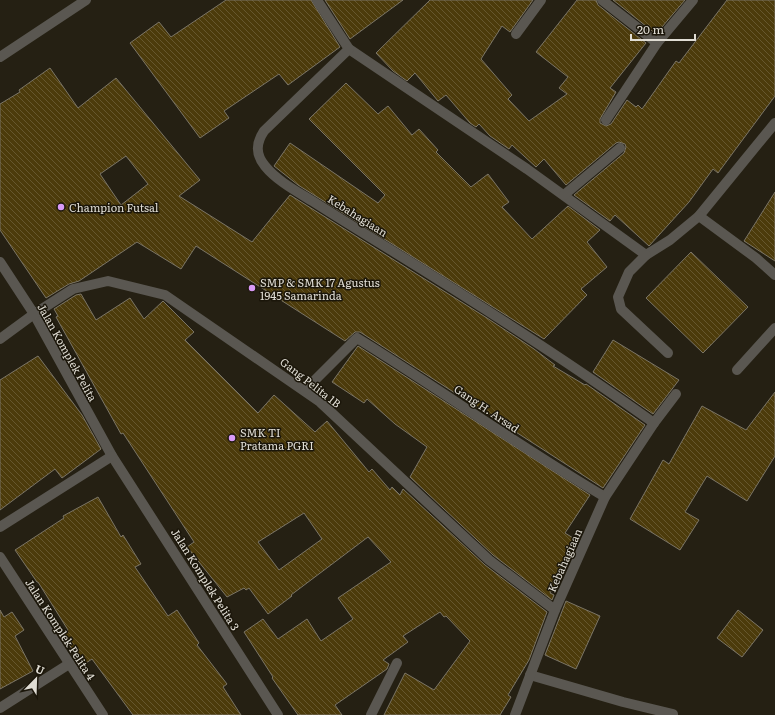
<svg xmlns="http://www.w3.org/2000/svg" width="775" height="715" font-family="Literata,serif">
	<defs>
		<pattern id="building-back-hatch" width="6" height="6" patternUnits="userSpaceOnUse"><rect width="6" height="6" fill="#4c3b0b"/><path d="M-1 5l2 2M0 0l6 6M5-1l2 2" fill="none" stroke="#66572e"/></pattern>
	</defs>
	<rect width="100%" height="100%" fill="#252013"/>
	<g fill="url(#building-back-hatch)" stroke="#7b7566" fill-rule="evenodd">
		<polygon points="226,0 311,0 340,47 288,85 279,74 224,111 229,118 200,138 130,43 159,22 171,37"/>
		<polygon points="325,0 403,0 350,39"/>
		<polygon points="430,0 533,0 510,32 502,26 481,59 512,95 508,99 529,121 567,94 559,88 568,77 536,52 577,0 596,0 598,5 646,43 610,88 616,92 600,119 600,123 606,126 611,124 627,100 636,107 638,105 642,109 676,61 679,63 727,0 775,0 775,96 718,173 713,169 689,202 649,246 615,215 610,221 574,195 624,153 626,147 625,144 619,142 616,143 566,185 544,159 536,167 512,145 509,149 490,136 479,124 476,127 470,123 446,95 438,101 415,73 407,81 393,71 376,53"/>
		<polygon points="613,0 685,0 656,34"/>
		<path d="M50,68l28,40 38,-30 84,102 -21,16 73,46 38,-47 197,123 47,31 21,16 -2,1 32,19 1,-1 59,41 -42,63 -243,-156h-5l-10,9 -149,-95 -15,23 -44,-27 -58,39 -10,3 -23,14 -46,-68v-126l20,-12 -1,-2zM126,156l22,28 -27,21 -21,-31z"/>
		<polygon points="346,83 378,114 388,106 412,135 419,129 438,150 436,152 471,187 488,174 509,202 502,207 532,239 568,206 600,230 587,242 607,267 581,289 587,295 544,339 298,185 274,166 290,143 378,203 385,195 309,119"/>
		<polygon points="775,192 775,261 744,241"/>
		<polygon points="691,252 748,307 703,353 646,298"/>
		<path d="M81,294l15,26 34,-22 14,21 19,-18 31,31 -9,8 73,73 16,-18 41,37 12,-11 42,51 3,-3 18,21 2,-3 8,8 3,-6 82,76 62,47 -18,48 -21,35 3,2 -11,18h-116l21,-42 29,17 36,-49 -24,-25 -2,1 -4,-5 -37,24 5,6 -25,18 6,4 -2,5 -52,36 7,10h-44l-26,-37 1,-1 -29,-45 19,-13 15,20 29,-20 14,22 32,-22 -15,-21 53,-36 -23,-25 -77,58 1,1 -24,18 -19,-26 -3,2 -2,-2 -17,9 -40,-50 7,-5 -71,-109 -2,1 -65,-117 2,-1 -4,-7 22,-14zM304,513l18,26 -43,31 -21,-28z"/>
		<polygon points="613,340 679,380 653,414 593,372"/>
		<polygon points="358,346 590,495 565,533 578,541 568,564 550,593 554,595 552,600 493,555 410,477 427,447 395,424 367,399 364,403 332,382"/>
		<polygon points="38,356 82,415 101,449 62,478 55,469 0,510 0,380"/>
		<polygon points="775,392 775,456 747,501 707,476 685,512 699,520 680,550 630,519 663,460 669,464 702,406 746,430"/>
		<polygon points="98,497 121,537 123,535 141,564 135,567 168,616 177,610 199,643 197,645 227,684 223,687 241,715 133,715 92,659 83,665 62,634 68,630 38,582 37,582 15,550 64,518 63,516"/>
		<polygon points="566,601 600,616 576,669 545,655"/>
		<polygon points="0,610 4,617 12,612 24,630 15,636 33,671 0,689"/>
		<polygon points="738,610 763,630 742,657 717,638"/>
	</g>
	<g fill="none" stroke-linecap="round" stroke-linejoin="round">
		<g stroke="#5a5751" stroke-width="10">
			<polyline points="317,0 349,49 527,169 646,255 670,240 699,216 775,123"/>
			<polyline points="602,0 657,43"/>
			<polyline points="516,34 541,0"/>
			<path d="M349,49l-85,82c-8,12 -9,23 1,35 12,15 33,26 49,36 25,16 51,32 77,48 89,55 178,112 263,173"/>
			<polyline points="606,120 657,43 693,0"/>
			<polyline points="564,195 620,148"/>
			<polyline points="699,216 756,258 775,275"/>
			<polyline points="646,255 629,272 618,297 621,309 668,353"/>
			<polyline points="0,262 34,314 112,456 278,715"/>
			<polyline points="0,339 34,314 73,289 108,281 165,295 320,402 489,560 555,610"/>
			<polyline points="737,370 775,328"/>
			<path d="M305,390l52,-52c84,52 163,109 248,159"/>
			<polyline points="0,527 112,456"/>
			<polyline points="0,557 103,715"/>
			<polyline points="530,675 623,702 673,714"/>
			<polyline points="0,708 69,664"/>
			<polyline points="371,715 397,663"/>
			<polyline points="515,715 555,610 605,497 654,423 676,394"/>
		</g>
		<polyline stroke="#5a5751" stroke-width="10" points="0,57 86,0"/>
	</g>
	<g fill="#d99af7" stroke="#1b160a" stroke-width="1.5">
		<circle cx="61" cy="207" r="4"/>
		<circle cx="252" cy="288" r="4"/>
		<circle cx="232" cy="438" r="4"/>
	</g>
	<g text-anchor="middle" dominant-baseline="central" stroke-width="3" stroke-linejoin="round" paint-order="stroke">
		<g font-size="11" fill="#e0ddd4" stroke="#1b160a" text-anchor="start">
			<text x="69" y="207">Champion Futsal</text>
			<text x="260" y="282">SMP &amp; SMK 17 Agustus<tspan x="260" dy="13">1945 Samarinda</tspan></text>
			<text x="240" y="432">SMK TI<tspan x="240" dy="13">Pratama PGRI</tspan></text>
		</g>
		<g font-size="11" fill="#e0ddd4" stroke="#1b160a">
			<text transform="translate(358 215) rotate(32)">Kebahagiaan</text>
			<text transform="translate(68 352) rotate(61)">Jalan Komplek Pelita</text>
			<text transform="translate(311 382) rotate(38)">Gang Pelita 1B</text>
			<text transform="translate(487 408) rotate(34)">Gang H. Arsad</text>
			<text transform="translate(564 560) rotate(-66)">Kebahagiaan</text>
			<text transform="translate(206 579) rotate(58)">Jalan Komplek Pelita 3</text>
			<text transform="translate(61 629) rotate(57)">Jalan Komplek Pelita 4</text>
		</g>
	</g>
	<g transform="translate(36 679) rotate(23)" stroke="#1b160a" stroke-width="3" paint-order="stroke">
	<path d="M0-3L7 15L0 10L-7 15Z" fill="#e0ddd4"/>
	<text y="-6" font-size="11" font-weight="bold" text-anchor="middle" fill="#e0ddd4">U</text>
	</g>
	<path d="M631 34v6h64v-6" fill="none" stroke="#e0ddd4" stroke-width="2"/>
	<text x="637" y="34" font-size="12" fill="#e0ddd4" stroke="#1b160a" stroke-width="3" paint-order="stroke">20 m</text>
</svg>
